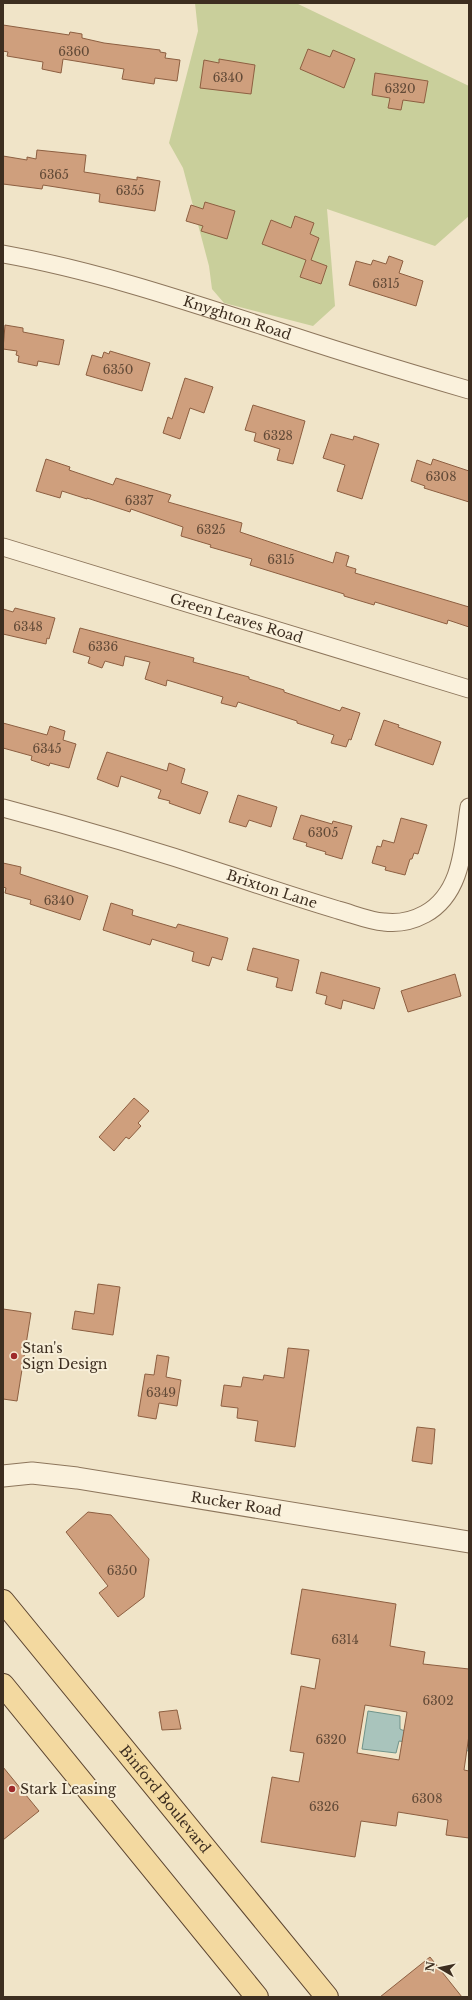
<svg xmlns="http://www.w3.org/2000/svg" width="472" height="2000" font-family="'Libre Baskerville',serif">
	<rect width="100%" height="100%" fill="#f0e4c8"/>
	<polygon fill="#c9cf9b" points="195,3 296,3 469,86 469,216 435,246 327,209 335,306 313,326 224,303 212,289 209,266 183,168 169,143 198,31"/>
	<polygon fill="#a9c4bc" stroke="#6f938a" points="368,1711 400,1716 400,1729 402,1730 469,1741 469,1751 399,1741 396,1753 362,1749"/>
	<g fill="#cf9f7d" stroke="#8d5f41" fill-rule="evenodd">
		<polygon points="3,25 69,35 70,32 82,34 82,38 104,43 160,50 160,52 166,53 165,58 180,60 177,81 155,78 154,84 122,79 124,69 63,59 61,73 42,69 43,62 7,56 8,52 3,51"/>
		<polygon points="308,49 330,57 333,50 355,59 344,88 300,69"/>
		<polygon points="219,59 255,65 251,94 200,88 204,60 219,63"/>
		<polygon points="375,73 428,81 424,103 403,100 401,110 388,108 390,98 372,95"/>
		<polygon points="37,150 86,155 84,172 137,180 137,177 160,181 155,211 99,202 100,194 43,185 42,189 3,184 3,156 27,160 27,157 36,159"/>
		<polygon points="205,202 235,211 227,239 201,231 203,226 186,221 191,205 203,209"/>
		<polygon points="295,216 314,223 310,234 319,238 311,260 327,266 321,284 300,277 306,260 262,244 271,220 291,228"/>
		<polygon points="389,256 403,261 399,273 423,281 416,306 349,285 356,261 371,265 373,260 386,264"/>
		<polygon points="5,325 23,328 23,332 64,340 59,365 38,361 37,366 18,362 19,356 16,355 17,351 3,349"/>
		<polygon points="110,351 150,363 142,391 86,375 92,355 102,358 104,352 109,354"/>
		<polygon points="185,378 213,387 204,413 190,408 180,439 163,433 168,417 172,419"/>
		<polygon points="253,405 305,421 293,464 277,460 280,449 254,441 256,433 245,430"/>
		<polygon points="331,434 353,440 354,436 379,444 362,499 337,491 345,465 323,458"/>
		<polygon points="46,459 70,467 69,470 113,485 116,478 171,495 168,502 242,523 240,532 333,563 336,552 349,556 346,566 356,569 355,573 469,607 469,627 448,620 447,624 375,602 374,605 344,596 344,594 250,565 252,559 210,547 211,545 181,536 183,527 131,509 130,512 87,498 87,499 62,491 60,498 36,491"/>
		<polygon points="433,459 469,471 469,502 424,488 425,486 411,481 417,460 431,465"/>
		<polygon points="15,608 55,618 49,639 47,638 46,644 3,634 3,609 13,612"/>
		<polygon points="80,628 194,658 193,662 249,677 249,679 284,690 284,692 340,711 342,707 360,713 351,740 349,739 346,747 331,743 334,735 297,723 297,721 238,702 236,707 221,703 223,697 167,680 166,686 145,679 150,662 125,656 123,666 105,661 102,668 88,663 90,657 73,652"/>
		<polygon points="384,720 399,725 398,727 441,742 433,765 375,745"/>
		<polygon points="3,723 47,735 50,726 65,731 63,740 76,744 69,768 50,763 49,766 31,760 32,756 3,748"/>
		<polygon points="107,752 167,771 169,763 185,769 181,783 208,792 200,814 169,803 170,801 158,798 161,790 121,776 118,787 97,779"/>
		<polygon points="238,795 277,807 271,827 249,820 246,827 229,822"/>
		<polygon points="301,815 332,824 333,821 352,826 342,859 325,854 326,852 306,846 307,843 293,839"/>
		<polygon points="401,818 427,825 418,854 414,853 412,859 410,859 405,875 385,870 386,867 372,863 377,846 381,847 383,840 394,843"/>
		<polygon points="3,863 21,867 20,874 88,896 80,920 30,904 31,900 5,893 6,888 3,887"/>
		<polygon points="111,903 133,910 132,915 176,928 178,924 228,938 222,960 212,957 209,966 192,961 194,952 152,939 150,945 103,930"/>
		<polygon points="253,948 299,960 292,991 276,987 278,978 247,970"/>
		<polygon points="321,972 380,988 374,1009 343,1000 341,1009 325,1004 327,996 316,993"/>
		<polygon points="455,974 461,996 408,1012 401,991"/>
		<polygon points="134,1098 149,1111 138,1123 141,1126 129,1139 126,1137 114,1151 99,1137"/>
		<polygon points="98,1284 120,1287 113,1335 72,1329 75,1311 94,1314"/>
		<polygon points="3,1309 31,1313 17,1401 3,1399"/>
		<polygon points="288,1348 309,1350 295,1447 255,1441 258,1421 237,1418 238,1408 221,1406 224,1385 241,1387 243,1377 263,1380 264,1375 284,1378"/>
		<polygon points="157,1355 169,1357 166,1377 181,1380 177,1406 159,1403 156,1419 138,1416 145,1374 154,1375"/>
		<polygon points="417,1427 435,1429 432,1464 412,1461"/>
		<polygon points="88,1512 111,1515 149,1559 144,1597 118,1617 99,1593 108,1586 66,1532"/>
		<path d="M302,1589l94,15 -6,42 35,6 -2,12 46,5v66l-5,35 5,1v67l-23,-3 2,-15 -50,-8 -2,14 -35,-5 -6,36 -94,-15 11,-65 27,5 5,-29 -14,-2 11,-65 14,3 5,-30 -29,-5zM365,1705l42,7 -8,48 -42,-7z"/>
		<polygon points="177,1710 181,1729 162,1730 159,1712"/>
		<polygon points="3,1767 39,1811 3,1840"/>
		<polygon points="430,1957 462,1997 380,1997"/>
	</g>
	<g fill="none" stroke-linecap="round" stroke-linejoin="round">
		<g stroke="#8d765c" stroke-width="19">
			<g id="minor">
				<path id="s1" d="M3,254c89,16 174,44 260,72 68,23 137,44 206,64"/>
				<path id="s2" d="M3,547l466,142"/>
				<path id="s3" d="M3,808c76,20 151,42 226,67 36,12 72,24 109,35 15,4 31,11 46,12 15,2 28,-1 41,-8 38,-21 38,-69 44,-107"/>
			</g>
		</g>
		<g stroke="#8d765c" stroke-width="23">
			<g id="tertiary">
				<path id="s4" d="M3,1476l29,-3 45,5 392,64"/>
			</g>
		</g>
		<g stroke="#5b4430" stroke-width="24">
			<g id="primary">
				<path id="s5" d="M3,1601l324,396"/>
				<polyline points="3,1685 257,1997"/>
			</g>
		</g>
		<use href="#minor" stroke="#faf1dc" stroke-width="17"/>
		<use href="#tertiary" stroke="#faf1dc" stroke-width="21"/>
		<use href="#primary" stroke="#f3d9a0" stroke-width="22"/>
	</g>
	<g fill="#9e2a2b" stroke="#f7eed8" stroke-width="1.5">
		<circle cx="14" cy="1356" r="4"/>
		<circle cx="12" cy="1789" r="4"/>
	</g>
	<g text-anchor="middle" dominant-baseline="central" stroke-width="4" stroke-linejoin="round" paint-order="stroke">
		<g font-size="12" fill="#624a37">
			<text x="74" y="51">6360</text>
			<text x="228" y="77">6340</text>
			<text x="400" y="88">6320</text>
			<text x="54" y="174">6365</text>
			<text x="130" y="190">6355</text>
			<text x="386" y="283">6315</text>
			<text x="118" y="369">6350</text>
			<text x="278" y="435">6328</text>
			<text x="441" y="476">6308</text>
			<text x="139" y="500">6337</text>
			<text x="211" y="529">6325</text>
			<text x="281" y="559">6315</text>
			<text x="28" y="626">6348</text>
			<text x="103" y="646">6336</text>
			<text x="47" y="748">6345</text>
			<text x="323" y="832">6305</text>
			<text x="59" y="900">6340</text>
			<text x="161" y="1392">6349</text>
			<text x="122" y="1570">6350</text>
			<text x="345" y="1639">6314</text>
			<text x="438" y="1700">6302</text>
			<text x="331" y="1739">6320</text>
			<text x="427" y="1798">6308</text>
			<text x="324" y="1806">6326</text>
		</g>
		<g font-size="14" fill="#3d2e20" stroke="#f7eed8">
			<text stroke="none"><textPath href="#s1" startOffset="243">Knyghton Road</textPath></text>
			<text stroke="none"><textPath href="#s2" startOffset="244">Green Leaves Road</textPath></text>
			<text stroke="none"><textPath href="#s3" startOffset="281">Brixton Lane</textPath></text>
			<text stroke="none"><textPath href="#s4" startOffset="236">Rucker Road</textPath></text>
			<text stroke="none"><textPath href="#s5" startOffset="256">Binford Boulevard</textPath></text>
		</g>
		<g font-size="14" fill="#3d2e20" stroke="#f7eed8" text-anchor="start">
			<text x="22" y="1348">Stan's<tspan x="22" dy="16">Sign Design</tspan></text>
			<text x="20" y="1789">Stark Leasing</text>
		</g>
	</g>
	<rect width="472" height="2000" fill="none" stroke="#3d2e20" stroke-width="8"/>
	<g transform="translate(440 1968) rotate(279)" stroke="#f7eed8" stroke-width="3" paint-order="stroke">
	<path d="M0-3L7 15L0 10L-7 15Z" fill="#3d2e20"/>
	<text y="-6" font-size="11" font-weight="bold" text-anchor="middle" fill="#3d2e20">N</text>
	</g>
</svg>
